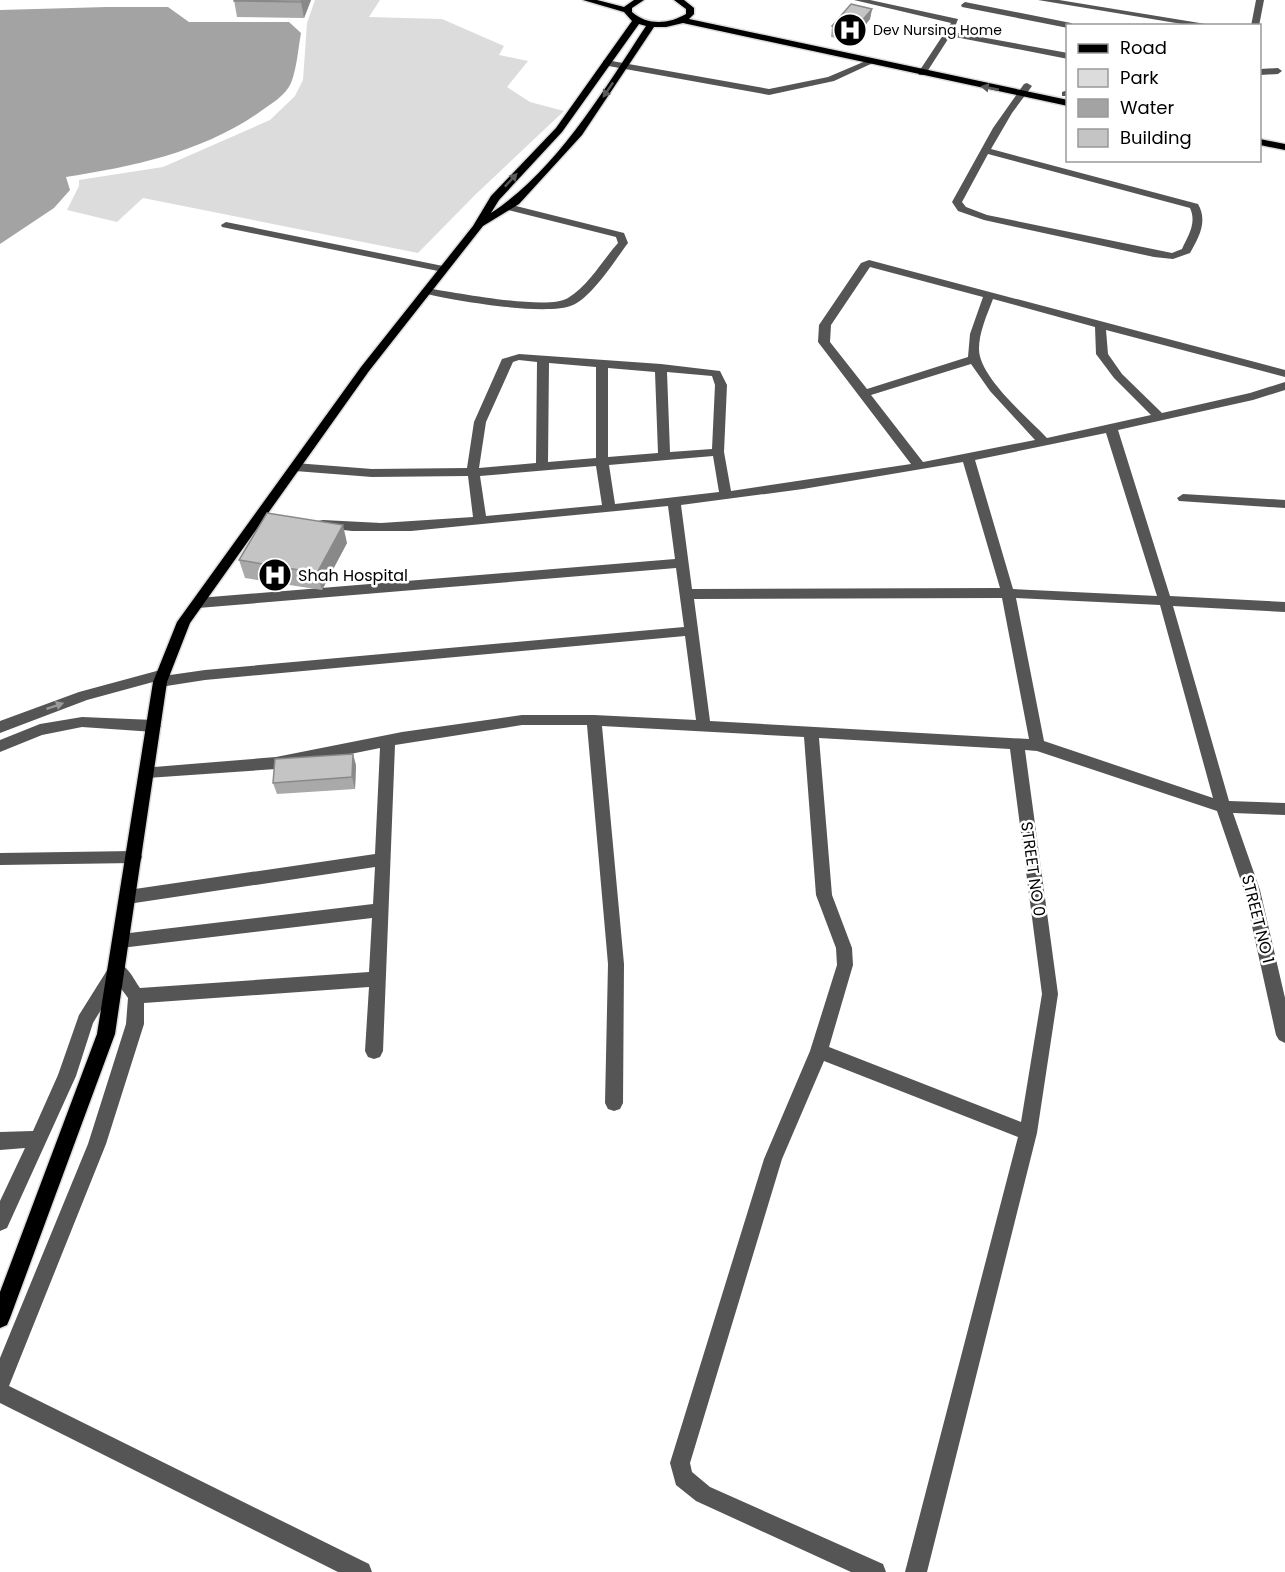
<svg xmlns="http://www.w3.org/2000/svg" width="1285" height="1572" font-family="Poppins,sans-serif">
	<rect width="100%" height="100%" fill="#fff"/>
	<polygon fill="#dcdcdc" points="315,0 380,0 369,17 442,19 504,46 499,55 528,61 507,87 530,102 564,111 475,195 418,253 143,198 117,222 67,210 79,186 79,180 163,167 270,120 295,96 303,80 307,23"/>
	<path fill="#a3a3a3" d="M107,7h61l21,15h100l12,11c-3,16 -4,35 -10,50 -5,12 -20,21 -30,28 -58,41 -126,55 -195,66l4,13 -16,18 -54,36v-234z"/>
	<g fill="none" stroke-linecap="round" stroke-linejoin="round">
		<g stroke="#dbdbdb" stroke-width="3">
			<g id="major">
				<path d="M583,0h14l27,7 10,-7h10l-12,8v4c16,14 37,12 54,2v-5l-12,-9h10l10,8v6l-5,5 379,81v6l-385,-83 -17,4h-12l-72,108 -63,69 -36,22 -114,145 -179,252 -23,59 -52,352 -105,284 -3,7 -7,3v-36l97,-258 56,-352 24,-60 184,-255 112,-141 18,-30 65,-68 76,-107 -8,-9zM639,24l7,2c-42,64 -90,145 -155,187l8,-13 63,-68z"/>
				<polygon points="1260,139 1285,144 1285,150 1260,145"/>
			</g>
		</g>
		<g fill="#555" fill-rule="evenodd">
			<polygon points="854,0 870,0 958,19 953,32 1068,53 1068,59 950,36 925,75 919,75 918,73 951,23"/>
			<polygon points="1038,0 1059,0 1218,26 1194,26"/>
			<polygon points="1256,0 1264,0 1259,26 1251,26"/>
			<polygon points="965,2 1071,23 1075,26 1068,26 1068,28 962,7 961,5"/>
			<polygon points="606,60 769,89 828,77 868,60 875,62 834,81 769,95 603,65 603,61"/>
			<polygon points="1260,69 1278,68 1282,71 1278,74 1260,75"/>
			<path d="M1027,83l5,3 -20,27 -21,36 207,55c10,17 1,33 -8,49l-17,6 -19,-2 -170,-37 -26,-9 -6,-9 41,-74 31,-44zM988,154l202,54c7,15 -2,28 -8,41l-10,4 -185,-38 -21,-8 -4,-5z"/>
			<polygon points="1068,90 1068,96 1062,96 1062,92"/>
			<path d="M508,204l116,29 4,10c-13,17 -35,53 -55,62 -27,12 -121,-5 -151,-12l-1,-2 5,-3c27,4 122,23 142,10 21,-13 34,-37 50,-55l-2,-6 -112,-28v-4z"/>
			<polygon points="226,222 443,266 448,269 443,272 222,227 221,225"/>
			<path d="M869,260l416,110v7l-179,-47 2,24 14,20 40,39 88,-20 35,-11v8l-32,10 -135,30 52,166 115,6v10l-112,-6 56,195 56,2v12l-52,-2 27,77 25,108v45l-6,-3 -3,-5 -32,-145 -27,-79 -180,-60 -12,-1 33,244 -21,139 -110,439h-22l113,-435 -194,-76 -42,98 -92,304 2,9 18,15 173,77 3,8h-35l-155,-71 -20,-16 -6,-22 94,-304 46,-108 27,-86 -1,-17 -20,-53 -12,-158 -202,-11 22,238 -1,139 -3,6 -6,2 -6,-2 -3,-6 3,-139 -21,-239h-65l-127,20 -12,306 -3,6 -6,2 -6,-2 -3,-6 4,-64 -225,16v21l-38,120 -97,242 360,178 3,8h-34l-338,-169v-45l88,-214 38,-120 2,-26 -11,-15 -24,40 -17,53 -69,152 -7,3v-30l25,-53 -25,2v-18l33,-1 25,-56 21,-60 32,-51c14,-5 22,14 29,24l229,-16 3,-54 -251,30 -6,-2 -2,-5 2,-5 6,-2 252,-30 2,-37 -247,37 -6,-2 -2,-5 2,-5 6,-2 247,-36 5,-106 -104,21 -129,9 -5,-2 -2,-4 2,-4 134,-11 126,-25 120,-17h72l102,5 -11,-84 -480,44 -45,7 -7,-5 -66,18 -87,33v-12l79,-29 85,-23 5,1 1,5 35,-5 479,-43 -8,-59 -478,40 -7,-5 7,-5 477,-39 -7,-53 -257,25h-59l-34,-4v-6l5,-1 58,3 92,-6 -5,-41 -96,1 -77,-6 -6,-4 6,-4 77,6 95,-1 7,-46 28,-63 17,-5 142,10 59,7 7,14 -3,67 7,39 180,-27 -93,-122 1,-17 42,-62zM870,267l113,30 -13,37 -2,23 -101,32 -37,-47 1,-17zM993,299l102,28 1,27 18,24 37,37 -104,23c-19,-20 -68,-61 -68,-89 0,-17 8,-34 14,-50zM519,360l18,2 -1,101 -57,5 7,-46 27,-60zM549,363l47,4v91l-48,4zM971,364l19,27 45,49 -112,22 -52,-67zM608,368l47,4 3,81 -50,4zM667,372l45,4 3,9 -3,64 -42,3zM1106,433l51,163 -144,-7 -38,-129zM713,456l6,36 -104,12 -6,-39zM963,462l37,126 -308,1 -11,-84 122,-16zM596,466l6,39 -116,11 -6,-40zM1002,598l27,141 -319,-18 -16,-122zM1016,598l144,7 53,193 -169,-57zM819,738l191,11 32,245 -21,128 -192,-75 24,-82 -1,-17 -20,-53z"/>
			<polygon points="1183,494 1285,500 1285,508 1179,501 1177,498"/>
			<polygon points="82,717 154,720 161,726 154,732 82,727 42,735 0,752 0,740 40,724"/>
			<polygon points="134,851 140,852 142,857 140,862 134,863 0,865 0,853"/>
		</g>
		<use href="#major" fill="#000" fill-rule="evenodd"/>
	</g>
	<g fill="#a9a9a9">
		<polygon points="234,0 311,0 304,18 237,17"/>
		<polygon points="872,9 870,19 853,41 831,37 832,26"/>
		<polygon points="347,543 322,590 245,578 239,560"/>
		<polygon points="356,765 355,789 277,794 273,783"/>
	</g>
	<g fill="#898989">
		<polygon points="302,0 311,0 304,18 301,2"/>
		<polygon points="872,9 870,19 853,41 854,30"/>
		<polygon points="343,525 347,543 322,590 317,573"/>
		<polygon points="353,754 356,765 355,789 352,777"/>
	</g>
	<g fill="#c4c4c4" stroke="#898989" stroke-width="1.5">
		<polygon points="234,0 302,0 301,2 234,1"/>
		<polygon points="851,4 872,9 854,30 832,26"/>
		<polygon points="267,513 343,525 317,573 239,560"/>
		<polygon points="353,754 352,777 273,783 275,759"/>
	</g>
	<defs><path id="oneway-solid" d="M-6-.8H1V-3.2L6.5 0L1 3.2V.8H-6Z" transform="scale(1.5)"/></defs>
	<g fill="#595959">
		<use href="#oneway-solid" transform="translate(990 88) rotate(-169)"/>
		<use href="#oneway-solid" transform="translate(608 90) rotate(124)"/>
		<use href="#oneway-solid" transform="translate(511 180) rotate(-47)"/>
	</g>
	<use fill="#999" href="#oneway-solid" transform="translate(55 706) rotate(-19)"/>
	<defs>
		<g id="hospital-disc" transform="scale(1.725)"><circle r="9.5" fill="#000" stroke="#fff"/><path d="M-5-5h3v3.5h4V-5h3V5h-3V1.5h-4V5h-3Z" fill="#fff"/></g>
	</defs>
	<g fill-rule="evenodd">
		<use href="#hospital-disc" x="850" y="30"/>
		<use href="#hospital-disc" x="275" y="575"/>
	</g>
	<g text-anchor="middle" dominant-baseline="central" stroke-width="5" stroke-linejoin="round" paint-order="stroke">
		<g font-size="14" fill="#000" stroke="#fff" text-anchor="start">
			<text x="873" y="30">Dev Nursing Home</text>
		</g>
		<g font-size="16" fill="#000" stroke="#fff" text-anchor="start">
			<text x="298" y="575">Shah Hospital</text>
		</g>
		<g font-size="16" fill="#000" stroke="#fff">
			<text transform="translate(1033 869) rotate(82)">STREET NO 0</text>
			<text transform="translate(1258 919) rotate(76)">STREET NO 1</text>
		</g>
	</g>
	<rect x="1066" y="24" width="195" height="138" fill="#ffffff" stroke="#999999" stroke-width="1.5"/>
	<rect x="1078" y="44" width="30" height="9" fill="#000000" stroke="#999999" stroke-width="1.5"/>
	<text x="1120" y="54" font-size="18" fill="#000000">Road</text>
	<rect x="1078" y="69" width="30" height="18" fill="#dcdcdc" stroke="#999999" stroke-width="1.5"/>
	<text x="1120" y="84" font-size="18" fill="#000000">Park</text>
	<rect x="1078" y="99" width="30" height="18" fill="#a3a3a3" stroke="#999999" stroke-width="1.5"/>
	<text x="1120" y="114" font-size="18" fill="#000000">Water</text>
	<rect x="1078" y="129" width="30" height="18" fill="#c4c4c4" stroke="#999999" stroke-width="1.5"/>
	<text x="1120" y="144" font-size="18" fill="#000000">Building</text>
</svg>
